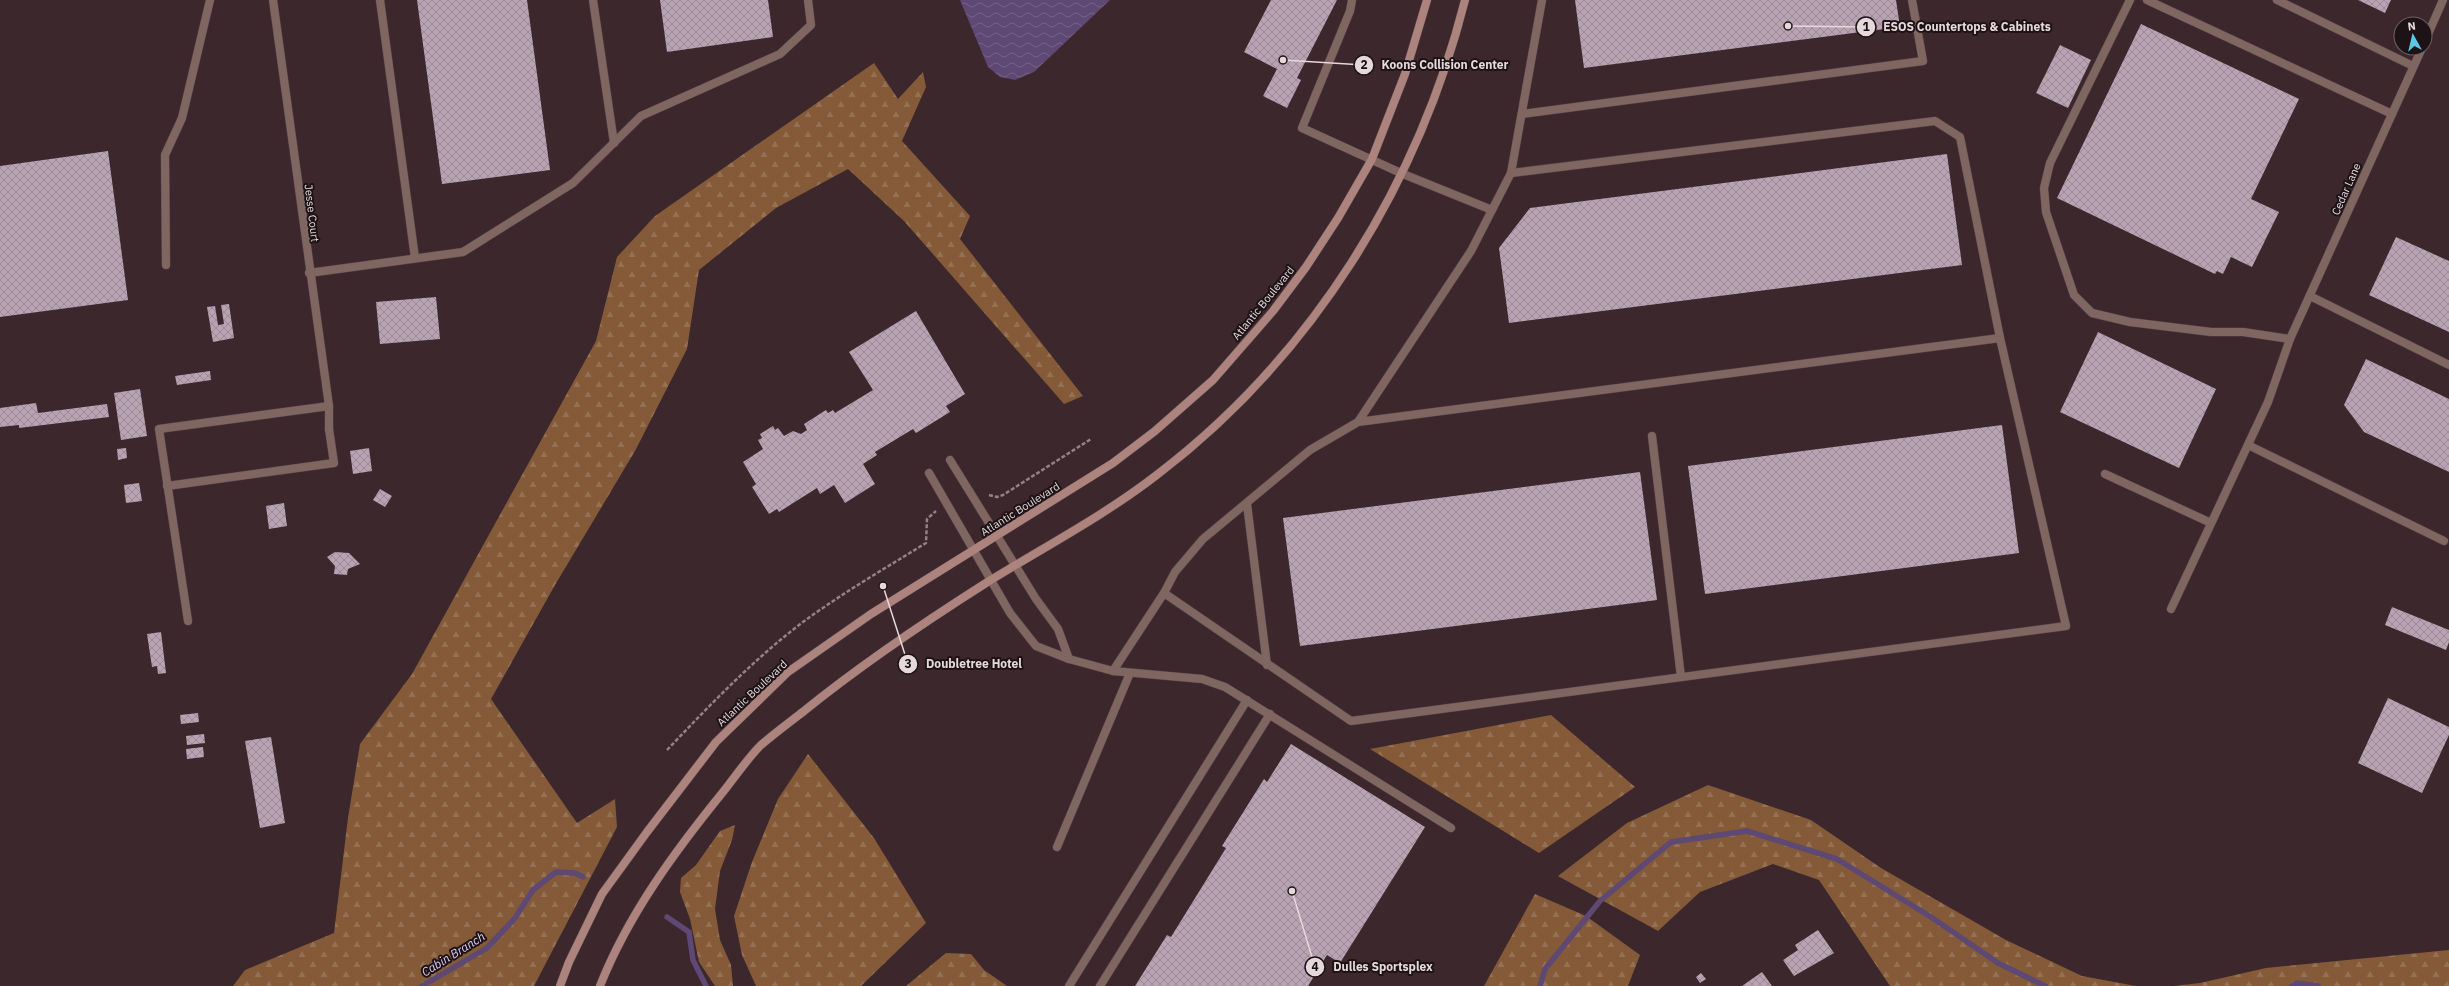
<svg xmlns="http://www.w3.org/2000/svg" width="2449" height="986" font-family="'IBM Plex Sans',sans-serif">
	<defs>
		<pattern id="forest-firs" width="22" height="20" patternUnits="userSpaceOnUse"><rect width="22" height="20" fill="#845a38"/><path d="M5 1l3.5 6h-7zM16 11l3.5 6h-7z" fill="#957154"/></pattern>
		<pattern id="water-waves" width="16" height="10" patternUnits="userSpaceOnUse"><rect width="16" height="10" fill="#5e4874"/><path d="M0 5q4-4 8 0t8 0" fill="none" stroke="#756287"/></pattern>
		<pattern id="building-cross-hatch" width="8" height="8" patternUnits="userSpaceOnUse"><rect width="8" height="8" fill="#b8a3b3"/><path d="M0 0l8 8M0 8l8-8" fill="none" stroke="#9b8a97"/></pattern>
	</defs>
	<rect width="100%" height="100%" fill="#3c272d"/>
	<g fill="url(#forest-firs)">
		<polygon points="874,63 898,99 923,72 926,87 902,141 970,216 960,239 1083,396 1064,404 904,221 848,169 776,208 699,270 687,349 635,451 555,585 491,699 577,823 615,799 617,827 534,986 233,986 245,970 334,933 348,818 360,744 412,674 596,341 617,257 655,216"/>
		<polygon points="1551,715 1635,787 1539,853 1370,749"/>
		<polygon points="808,754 874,838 926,923 861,986 756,986 742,955 734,916 752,862 778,799"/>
		<polygon points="1708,785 1811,820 1881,868 2006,940 2082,976 2136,986 1890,986 1819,880 1773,864 1700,892 1658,931 1558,876 1627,823"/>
		<polygon points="735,825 732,840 720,871 715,909 720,940 731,965 733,986 715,986 699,962 690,919 680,892 681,878 696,865 720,831"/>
		<polygon points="1535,894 1586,916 1640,955 1628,986 1484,986"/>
		<polygon points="2449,950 2449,986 2174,986 2200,983 2266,968"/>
		<polygon points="946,953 971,954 984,970 1007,986 906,986"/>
	</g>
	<polygon fill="url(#water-waves)" points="960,0 1110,0 1034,72 1015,80 1000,77 988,67"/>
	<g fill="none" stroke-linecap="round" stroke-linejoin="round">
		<g stroke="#5e4874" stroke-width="5.5">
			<polyline points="667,917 689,932 693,960 706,986"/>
			<polyline points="422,986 487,948 515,918 533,890 556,872 575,873 583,877"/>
			<polyline points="1540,986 1545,969 1600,901 1671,842 1747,831 1837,859 1931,917 1998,963 2045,986"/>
			<polyline points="2292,986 2297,983 2318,986"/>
		</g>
	</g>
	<g fill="url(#building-cross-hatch)">
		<polygon points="417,0 527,0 550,170 442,184"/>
		<polygon points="660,0 768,0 773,37 667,52"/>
		<polygon points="1271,0 1337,0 1297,78 1301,80 1287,108 1263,96 1277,69 1244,52"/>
		<polygon points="1575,0 1896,0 1900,27 1584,68"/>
		<polygon points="2358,0 2391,0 2385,13"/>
		<polygon points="2141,24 2299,99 2251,199 2279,212 2252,267 2231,257 2223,274 2217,271 2215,274 2057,198"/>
		<polygon points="2060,45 2091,60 2068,108 2036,93"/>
		<polygon points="108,151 128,300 0,317 0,166"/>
		<polygon points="1947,154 1962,265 1509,323 1499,248 1530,208"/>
		<polygon points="2396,237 2449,261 2449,332 2369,295"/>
		<polygon points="436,297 440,339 380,344 376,302"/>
		<polygon points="229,304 234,338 213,342 207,307 215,306 218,325 224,324 221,305"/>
		<polygon points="916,311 965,394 946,406 950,412 916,433 913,429 875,452 877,455 863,464 875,484 845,503 834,485 820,494 817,488 779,512 777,509 769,514 752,487 756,484 743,462 763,449 758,440 762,438 760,434 773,426 775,430 778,428 784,436 793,431 801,434 807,430 804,424 826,410 828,413 833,410 835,413 873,390 849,352"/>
		<polygon points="2098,332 2216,389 2179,468 2060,412"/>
		<polygon points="2366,359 2449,399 2449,472 2364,432 2344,405"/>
		<polygon points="210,371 211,380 177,385 175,376"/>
		<polygon points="140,389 147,436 121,440 114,393"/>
		<polygon points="36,403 38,413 107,404 109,417 19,428 19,425 0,427 0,408"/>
		<polygon points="2002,425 2019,553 1705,594 1688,466"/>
		<polygon points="126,448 127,458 118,460 117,449"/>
		<polygon points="369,448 372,471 353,474 350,451"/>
		<polygon points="1640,472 1657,600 1300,646 1283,518"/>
		<polygon points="139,483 142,501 126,503 124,485"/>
		<polygon points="380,489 392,496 385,507 373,500"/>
		<polygon points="284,503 287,526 269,529 266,506"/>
		<polygon points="335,552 349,553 360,564 348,569 347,575 334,574 335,566 327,557"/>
		<polygon points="2392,607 2449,630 2449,642 2446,650 2385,625"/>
		<polygon points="161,632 166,673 158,674 157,666 152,667 147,634"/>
		<polygon points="2388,698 2449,727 2449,735 2422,793 2358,763"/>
		<polygon points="198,713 199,722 181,724 180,715"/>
		<polygon points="204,734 205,743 187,745 186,736"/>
		<polygon points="271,737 285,823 260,828 245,741"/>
		<polygon points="1291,744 1425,827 1340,963 1327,955 1308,986 1135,986 1167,935 1171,937 1226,848 1222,846 1264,779 1267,782"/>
		<polygon points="203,747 204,757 187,759 186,749"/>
		<polygon points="1818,930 1834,953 1794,976 1783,960 1798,950 1795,945"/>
		<polygon points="1762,972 1772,986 1742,986"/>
		<polygon points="1701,973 1706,979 1700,983 1696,977"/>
	</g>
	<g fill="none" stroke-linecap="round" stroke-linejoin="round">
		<g stroke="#574349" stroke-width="9">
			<g id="lane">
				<polyline points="380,0 415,258"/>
				<polyline points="593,0 614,143"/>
				<polyline points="1352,0 1350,11 1302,128 1403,174 1492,210 1471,251 1358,422 2000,338 2066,626 1351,721 1164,593 1175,572 1203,539 1310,450 1358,422"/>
				<polyline points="2130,0 2050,163 2044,188 2046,212 2074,295 2092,313 2130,322 2211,332 2243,332 2290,339 2268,402 2171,609"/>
				<polyline points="2147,0 2392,114"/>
				<polyline points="2277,0 2413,66"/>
				<polyline points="1522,114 1923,61 1912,0"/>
				<polyline points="1511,173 1542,0"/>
				<polyline points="1492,210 1511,173 1935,121 1960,137 2000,338"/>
				<polyline points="166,265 165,155 182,118 210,0"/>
				<polyline points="309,273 463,252 573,183 641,116 780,54 811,25 808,0"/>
				<polyline points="2310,296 2449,365"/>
				<polyline points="1652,436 1681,677"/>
				<polyline points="2248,445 2444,541"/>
				<polyline points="950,460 1036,599 1058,629 1069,659"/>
				<polyline points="929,473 1010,613 1036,646 1069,659 1113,671 1202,679 1225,687 1451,828"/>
				<polyline points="2105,474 2211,523"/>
				<polyline points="167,486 334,463 329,429"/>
				<polyline points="1247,504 1267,665"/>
				<polyline points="188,621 159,429 329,406"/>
				<polyline points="1113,671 1164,593"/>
				<polyline points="1057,847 1130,673"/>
				<polyline points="1069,986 1247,700"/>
				<polyline points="1100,986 1270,714"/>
			</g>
		</g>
		<g stroke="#574349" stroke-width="9">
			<g id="street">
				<polyline points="273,0 329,406 329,429"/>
				<polyline points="2425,41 2443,0"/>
				<polyline points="2290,339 2422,48"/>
			</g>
		</g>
		<g stroke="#574349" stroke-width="9">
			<g id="secondary">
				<polyline points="560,986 569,962 602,894 647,832 716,742 788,672 871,614 1113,463 1155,431 1213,380 1273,311 1306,267 1338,218 1372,159 1405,74 1427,0"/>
				<path d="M600,986c28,-71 75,-135 123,-194 12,-15 24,-33 38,-47 14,-12 29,-23 43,-34 58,-47 119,-88 182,-128 58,-36 118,-67 172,-109 153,-117 260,-288 307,-474"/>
			</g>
		</g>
		<g stroke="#938287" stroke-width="2.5" stroke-dasharray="4 2" stroke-linecap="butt">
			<polyline points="989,495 997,497 1003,495 1091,439"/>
			<path d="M667,750c42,-44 84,-88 132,-125 40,-30 85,-56 127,-82l1,-24 9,-8"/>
		</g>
		<use href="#lane" stroke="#7f6661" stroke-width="8"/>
		<use href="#street" stroke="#7f6661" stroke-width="8"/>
		<use href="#secondary" stroke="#ac847d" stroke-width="8"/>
	</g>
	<g text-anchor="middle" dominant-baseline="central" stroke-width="4" stroke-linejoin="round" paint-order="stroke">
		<g font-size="11" fill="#e6d8db" stroke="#1d1316">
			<text transform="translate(2346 189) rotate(-66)">Cedar Lane</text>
			<text transform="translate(312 213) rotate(83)">Jesse Court</text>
			<text transform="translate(1263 303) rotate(-51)">Atlantic Boulevard</text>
			<text transform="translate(1020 509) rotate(-32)">Atlantic Boulevard</text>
			<text transform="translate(752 693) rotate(-43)">Atlantic Boulevard</text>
		</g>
		<g font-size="12" font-style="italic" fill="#dfcbf6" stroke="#1d1316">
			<text transform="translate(453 954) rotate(-32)">Cabin Branch</text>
		</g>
	</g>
	<path fill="none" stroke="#e6d8db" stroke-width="1.5" d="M1788 26L1866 27M1283 60L1364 65M883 586L908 664M1292 891L1315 967"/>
	<g fill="#e6d8db" stroke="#1d1316" stroke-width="1.5">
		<circle cx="1788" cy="26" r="4"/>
		<circle cx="1283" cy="60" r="4"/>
		<circle cx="883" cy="586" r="4"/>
		<circle cx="1292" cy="891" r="4"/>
		<circle cx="1866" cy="27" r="10"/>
		<circle cx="1364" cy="65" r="10"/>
		<circle cx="908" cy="664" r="10"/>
		<circle cx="1315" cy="967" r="10"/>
	</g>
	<g font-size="12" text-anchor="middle" font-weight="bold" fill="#111">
		<text x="1866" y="31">1</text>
		<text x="1364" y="69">2</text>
		<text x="908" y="668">3</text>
		<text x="1315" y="971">4</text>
	</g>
	<g font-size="12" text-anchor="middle" font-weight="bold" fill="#e6d8db" stroke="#1d1316" stroke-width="4" stroke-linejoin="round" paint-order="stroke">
		<text x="1967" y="31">ESOS Countertops &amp; Cabinets</text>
		<text x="1445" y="69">Koons Collision Center</text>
		<text x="974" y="668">Doubletree Hotel</text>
		<text x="1383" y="971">Dulles Sportsplex</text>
	</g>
	<g transform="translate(2413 36) rotate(352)"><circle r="19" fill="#1d1316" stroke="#6d6265"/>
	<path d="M0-3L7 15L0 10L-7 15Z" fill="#5dc7e8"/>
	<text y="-6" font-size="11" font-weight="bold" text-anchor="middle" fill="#e6d8db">N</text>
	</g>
</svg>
